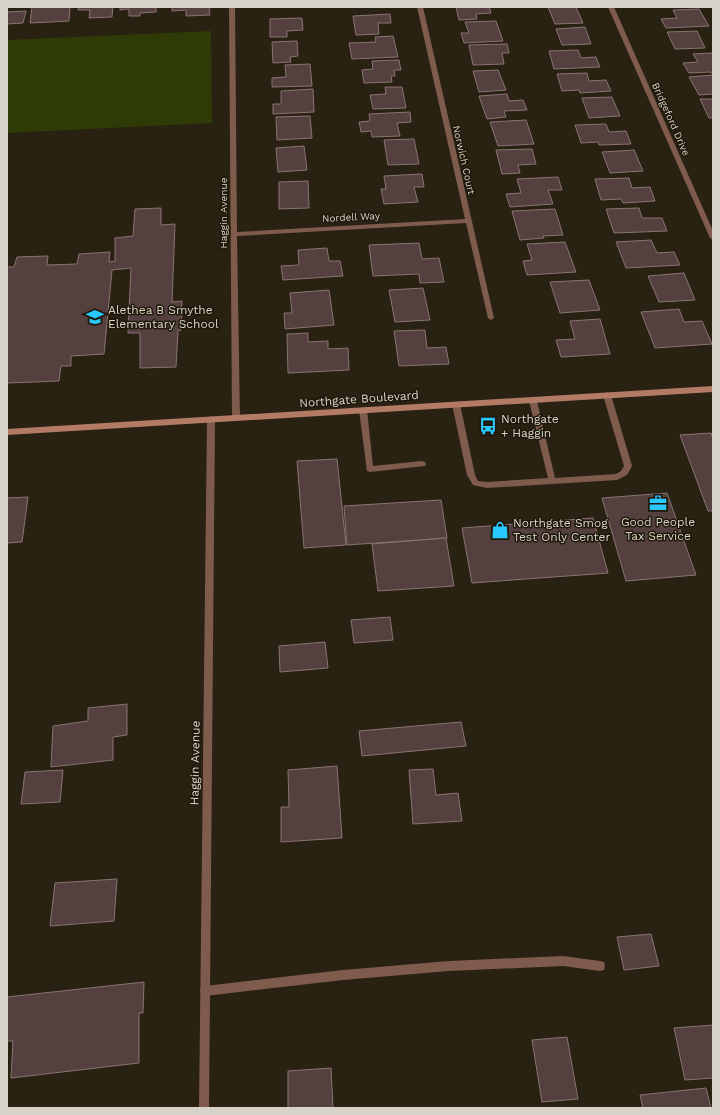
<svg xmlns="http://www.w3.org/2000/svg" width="720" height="1115" font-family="'Work Sans',sans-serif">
	<rect width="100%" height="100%" fill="#292112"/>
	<polygon fill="#2f3b06" points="211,31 212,123 7,133 7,40"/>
	<g fill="#554040" stroke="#8a7372">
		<polygon points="32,7 70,7 69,21 30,23"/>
		<polygon points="79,7 113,7 112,17 89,18 90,10 78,10"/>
		<polygon points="120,7 156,7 156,12 140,13 140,16 129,16 129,9 120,10"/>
		<polygon points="172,7 209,7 210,15 186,16 186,10 172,11"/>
		<polygon points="456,7 489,7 491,13 476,14 477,19 459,20"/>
		<polygon points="548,7 576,7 583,23 555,24"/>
		<polygon points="699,9 709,26 666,28 661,19 677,18 673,10"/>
		<polygon points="26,11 23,23 7,24 7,12"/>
		<polygon points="390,14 391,23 378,23 379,34 356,35 353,16"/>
		<polygon points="302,18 303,30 287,31 287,37 270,37 270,19"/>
		<polygon points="496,21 503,41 464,43 461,33 469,33 465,22"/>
		<polygon points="585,27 591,44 562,45 556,29"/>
		<polygon points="697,31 705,48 675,49 667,32"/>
		<polygon points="393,36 398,57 352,59 349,43 376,42 375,37"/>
		<polygon points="297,41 298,56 290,57 291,62 273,63 272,42"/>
		<polygon points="507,44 509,53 502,53 504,64 473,65 469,45"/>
		<polygon points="578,50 581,58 596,57 600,67 554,69 549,51"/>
		<polygon points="713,53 713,74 710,72 689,73 683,63 698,62 693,54"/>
		<polygon points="399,60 401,70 394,70 395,76 391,76 392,82 364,83 362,70 373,69 372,61"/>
		<polygon points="310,64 312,86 272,87 272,78 286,77 285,65"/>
		<polygon points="498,70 506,90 479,92 473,71"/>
		<polygon points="587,73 589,81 606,80 611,91 580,93 579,90 562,91 557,74"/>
		<polygon points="713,75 713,94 699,95 689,77"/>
		<polygon points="385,87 402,87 406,108 373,109 370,95 386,94"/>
		<polygon points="313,89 314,112 273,114 273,104 281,104 281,91"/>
		<polygon points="507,94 509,101 523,100 527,110 504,111 506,117 487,119 479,96"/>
		<polygon points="612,97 620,116 589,118 582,98"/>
		<polygon points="700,99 713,99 713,118 709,118"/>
		<polygon points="410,112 411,122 397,123 400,136 372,137 371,131 361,132 359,122 370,121 369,114"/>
		<polygon points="310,116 312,138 277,140 276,117"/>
		<polygon points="526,120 534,144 498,146 490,122"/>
		<polygon points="606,124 609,132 626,131 631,144 599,145 598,142 581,143 575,125"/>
		<polygon points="414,139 419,164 388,165 384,140"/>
		<polygon points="304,146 307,170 278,172 276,148"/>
		<polygon points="532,149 536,164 518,165 520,173 502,174 496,150"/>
		<polygon points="634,150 643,171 610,173 602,152"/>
		<polygon points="422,174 424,187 414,187 418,202 384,204 381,189 386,189 384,176"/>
		<polygon points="558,177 562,190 548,190 553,204 510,207 506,194 521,193 517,179"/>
		<polygon points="629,178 632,188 650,187 655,201 623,203 621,199 601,200 595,179"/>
		<polygon points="308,181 309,208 279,209 279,182"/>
		<polygon points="161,208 161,225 175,224 172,302 182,301 181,330 178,331 176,367 140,368 140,333 128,333 131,268 112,270 104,354 71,356 71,366 61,366 59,381 7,383 7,267 14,267 17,257 48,256 47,265 77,264 79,254 110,252 109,262 115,261 115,238 133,236 135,209"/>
		<polygon points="639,208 642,218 662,218 667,231 614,233 606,209"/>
		<polygon points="555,209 563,235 543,236 544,238 520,240 512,211"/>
		<polygon points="651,240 657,253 674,252 680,265 626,268 616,242"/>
		<polygon points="565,242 576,272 527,275 523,261 532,260 527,244"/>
		<polygon points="419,243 422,259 439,258 444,282 420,283 419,274 373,276 369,245"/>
		<polygon points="327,248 329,261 340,261 343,276 283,280 281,266 299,265 298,250"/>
		<polygon points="684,273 695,300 659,302 648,276"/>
		<polygon points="589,280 600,310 560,313 550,282"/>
		<polygon points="423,288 430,320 395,322 389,290"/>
		<polygon points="329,290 334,325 285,329 284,313 292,313 290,293"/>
		<polygon points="679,309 684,322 702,321 712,344 655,348 641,312"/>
		<polygon points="600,319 610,354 561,357 556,340 575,339 570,321"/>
		<polygon points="425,330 427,348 446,347 449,364 399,366 394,331"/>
		<polygon points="308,333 308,342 328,341 328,349 348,348 349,370 288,373 287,334"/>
		<polygon points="711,433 713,438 713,511 708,511 680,435"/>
		<polygon points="337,459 346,545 304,548 297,461"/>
		<polygon points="667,493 696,575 626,581 602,498"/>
		<polygon points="28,497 22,542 7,543 7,498"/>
		<polygon points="441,500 447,538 347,545 344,506"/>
		<polygon points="593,518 608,573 472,583 462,528"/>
		<polygon points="446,538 454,586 378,591 372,544"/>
		<polygon points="390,617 393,640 354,643 351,620"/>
		<polygon points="325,642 328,668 280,672 279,646"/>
		<polygon points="127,704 127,735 113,737 113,760 51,767 53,726 88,721 88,708"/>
		<polygon points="461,722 466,746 362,756 359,731"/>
		<polygon points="337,766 342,838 281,842 281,807 289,807 288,770"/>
		<polygon points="433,769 436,795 458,793 462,821 413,824 409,770"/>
		<polygon points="63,770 60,802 21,804 25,772"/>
		<polygon points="117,879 114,921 50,926 55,883"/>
		<polygon points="651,934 659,966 624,970 617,937"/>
		<polygon points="144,982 143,1013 139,1013 139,1063 11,1078 13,1041 7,1041 7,997"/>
		<polygon points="713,1025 713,1078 685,1080 674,1028"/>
		<polygon points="567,1037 578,1099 542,1102 532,1040"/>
		<polygon points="331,1068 333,1108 288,1108 288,1071"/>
		<polygon points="706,1088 711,1108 643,1108 640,1095"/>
	</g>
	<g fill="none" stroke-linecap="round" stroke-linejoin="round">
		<g fill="#7f5b4e" fill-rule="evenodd">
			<polygon points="607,392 611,395 632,466 627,475 617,480 487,488 473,485 467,475 452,404 453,402 459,402 460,404 475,475 478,481 487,482 548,478 529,401 533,398 537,401 555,478 616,474 621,471 624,466 603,395"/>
			<polygon points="363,407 367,410 373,466 422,461 425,462 426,464 425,466 370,472 367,471 359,410"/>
			<polygon points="563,956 600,961 604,962 605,966 604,970 600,971 563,966 449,971 343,980 205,996 201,995 200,991 201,987 205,986 343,970 449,961"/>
		</g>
		<g fill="#7f5b4e" fill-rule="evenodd">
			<polygon points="229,7 235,7 237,232 465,219 417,7 423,7 494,318 491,320 488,318 466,223 237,236 240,418 236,421 232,418"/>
			<polygon points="608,7 614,7 713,231 713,240 710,238"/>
			<polygon points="211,416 215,419 209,1108 199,1108 207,419"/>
		</g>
		<polygon fill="#b37b66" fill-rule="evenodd" points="713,386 713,392 7,435 7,429"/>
	</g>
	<defs>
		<g id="school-bare" transform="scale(1.38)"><path d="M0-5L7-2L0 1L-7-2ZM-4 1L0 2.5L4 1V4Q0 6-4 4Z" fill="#29c8ff" stroke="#1f1809" stroke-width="2.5" paint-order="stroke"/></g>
		<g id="bus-bare" transform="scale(1.38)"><path d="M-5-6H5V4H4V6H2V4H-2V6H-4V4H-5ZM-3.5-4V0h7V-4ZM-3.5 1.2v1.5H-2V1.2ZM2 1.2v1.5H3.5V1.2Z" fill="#29c8ff" stroke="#1f1809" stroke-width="2.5" paint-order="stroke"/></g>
		<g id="office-bare" transform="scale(1.38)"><path d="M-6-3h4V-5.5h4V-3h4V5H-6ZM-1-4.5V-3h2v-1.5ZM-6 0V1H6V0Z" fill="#29c8ff" stroke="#1f1809" stroke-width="2.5" paint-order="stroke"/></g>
		<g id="shop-bare" transform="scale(1.38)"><path d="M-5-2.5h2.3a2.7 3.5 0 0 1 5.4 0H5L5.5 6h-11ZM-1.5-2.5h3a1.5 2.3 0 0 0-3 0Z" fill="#29c8ff" stroke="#1f1809" stroke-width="2.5" paint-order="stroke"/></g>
	</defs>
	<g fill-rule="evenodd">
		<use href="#school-bare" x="95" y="317"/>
		<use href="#bus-bare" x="488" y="426"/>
		<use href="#office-bare" x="658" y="503"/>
		<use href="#shop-bare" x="500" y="530"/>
	</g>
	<g text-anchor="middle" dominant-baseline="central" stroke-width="3" stroke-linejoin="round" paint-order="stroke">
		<g font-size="10" fill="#d8d3c9" stroke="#1f1809">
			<text transform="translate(671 119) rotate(66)">Bridgeford Drive</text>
			<text transform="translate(464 160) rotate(77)">Norwich Court</text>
			<text transform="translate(223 213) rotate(-90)">Haggin Avenue</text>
			<text transform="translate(351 217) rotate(-3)">Nordell Way</text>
		</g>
		<g font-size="12" fill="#d8d3c9" stroke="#1f1809" text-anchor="start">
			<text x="108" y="310">Alethea B Smythe<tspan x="108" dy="14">Elementary School</tspan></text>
			<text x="501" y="419">Northgate<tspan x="501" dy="14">+ Haggin</tspan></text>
			<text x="658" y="522" text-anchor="middle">Good People<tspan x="658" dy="14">Tax Service</tspan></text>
			<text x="513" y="523">Northgate Smog<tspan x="513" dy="14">Test Only Center</tspan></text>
		</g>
		<g font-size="12" fill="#d8d3c9" stroke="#1f1809">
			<text transform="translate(359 399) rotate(-4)">Northgate Boulevard</text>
			<text transform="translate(195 763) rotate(-89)">Haggin Avenue</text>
		</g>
	</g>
	<rect width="720" height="1115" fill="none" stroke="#d8d3c9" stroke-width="16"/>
</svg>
